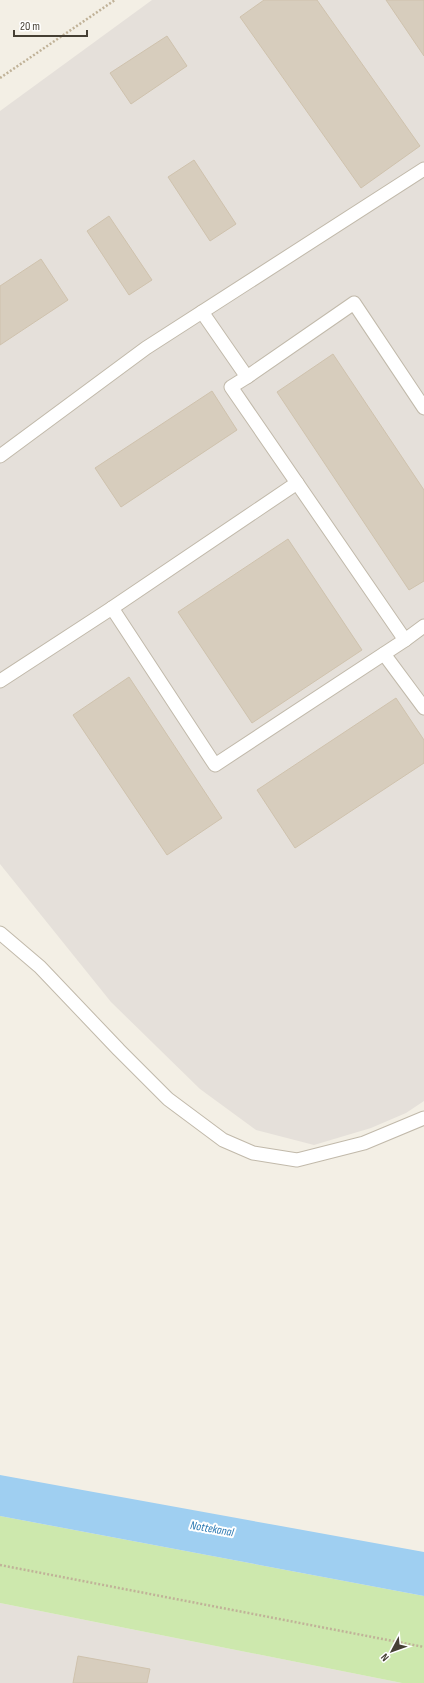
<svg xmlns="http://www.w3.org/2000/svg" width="424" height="1683" font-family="'Sofia Sans Condensed',sans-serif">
	<rect width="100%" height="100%" fill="#f3efe5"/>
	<g fill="#e5e0da">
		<polygon points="152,0 424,0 424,1101 406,1113 371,1128 314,1145 256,1130 200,1089 111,1002 0,864 0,111"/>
		<polygon points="0,1603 402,1683 0,1683"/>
	</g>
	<polygon fill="#cde8ad" points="0,1516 424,1596 424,1683 402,1683 0,1603"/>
	<polygon fill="#9fcff1" points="0,1475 424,1552 424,1596 0,1516"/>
	<g fill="#d7cdbd" stroke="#cfc2ad">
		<polygon points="264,0 317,0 420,146 361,188 240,17"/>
		<polygon points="386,0 424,0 424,56"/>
		<polygon points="167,36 187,66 131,104 110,73"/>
		<polygon points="194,160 236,224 210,241 168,177"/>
		<polygon points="109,216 152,280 129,295 87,231"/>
		<polygon points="41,259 68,300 0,345 0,286"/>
		<polygon points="333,354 424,490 424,581 409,590 277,392"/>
		<polygon points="212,391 237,430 121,507 95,468"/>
		<polygon points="288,539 362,650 252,723 178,612"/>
		<polygon points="129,677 222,818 167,855 73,715"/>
		<polygon points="396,698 424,740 424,763 295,848 257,790"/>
		<polygon points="78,1656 150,1669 147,1683 73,1683"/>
	</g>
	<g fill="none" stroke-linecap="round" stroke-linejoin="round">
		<g stroke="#c1b9aa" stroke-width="15">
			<g id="service">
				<polyline points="247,377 354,303 424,408"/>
				<polyline points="0,456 146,348 424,169"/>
				<polyline points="112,608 297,483"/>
				<polyline points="405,640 424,626"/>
				<polyline points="384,654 424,708"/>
				<polyline points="0,681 112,608 215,765 405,640 231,387 247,377 202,312"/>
				<polyline points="0,933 40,967 119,1050 168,1099 223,1140 253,1153 297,1160 364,1143 424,1118"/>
			</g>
		</g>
		<g stroke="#c0b298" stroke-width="2.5" stroke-dasharray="2 2" stroke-linecap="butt">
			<polyline points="0,78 115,0"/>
			<polyline points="0,1565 424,1647"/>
		</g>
		<use href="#service" stroke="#fff" stroke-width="13"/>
	</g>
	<g text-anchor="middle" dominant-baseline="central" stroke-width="4" stroke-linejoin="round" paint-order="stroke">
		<g font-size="12" font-style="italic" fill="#2c79b2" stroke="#fff">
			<text transform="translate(212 1529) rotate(10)">Nottekanal</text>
		</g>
	</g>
	<g transform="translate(392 1651) rotate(229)" stroke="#ffffff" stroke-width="3" paint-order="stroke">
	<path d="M0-3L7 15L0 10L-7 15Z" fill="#453f34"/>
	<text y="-6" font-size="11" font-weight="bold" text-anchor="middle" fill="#453f34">N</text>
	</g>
	<path d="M14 30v6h73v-6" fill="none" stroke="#453f34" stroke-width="2"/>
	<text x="20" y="30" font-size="12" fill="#453f34" stroke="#ffffff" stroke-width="3" paint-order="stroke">20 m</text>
</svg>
